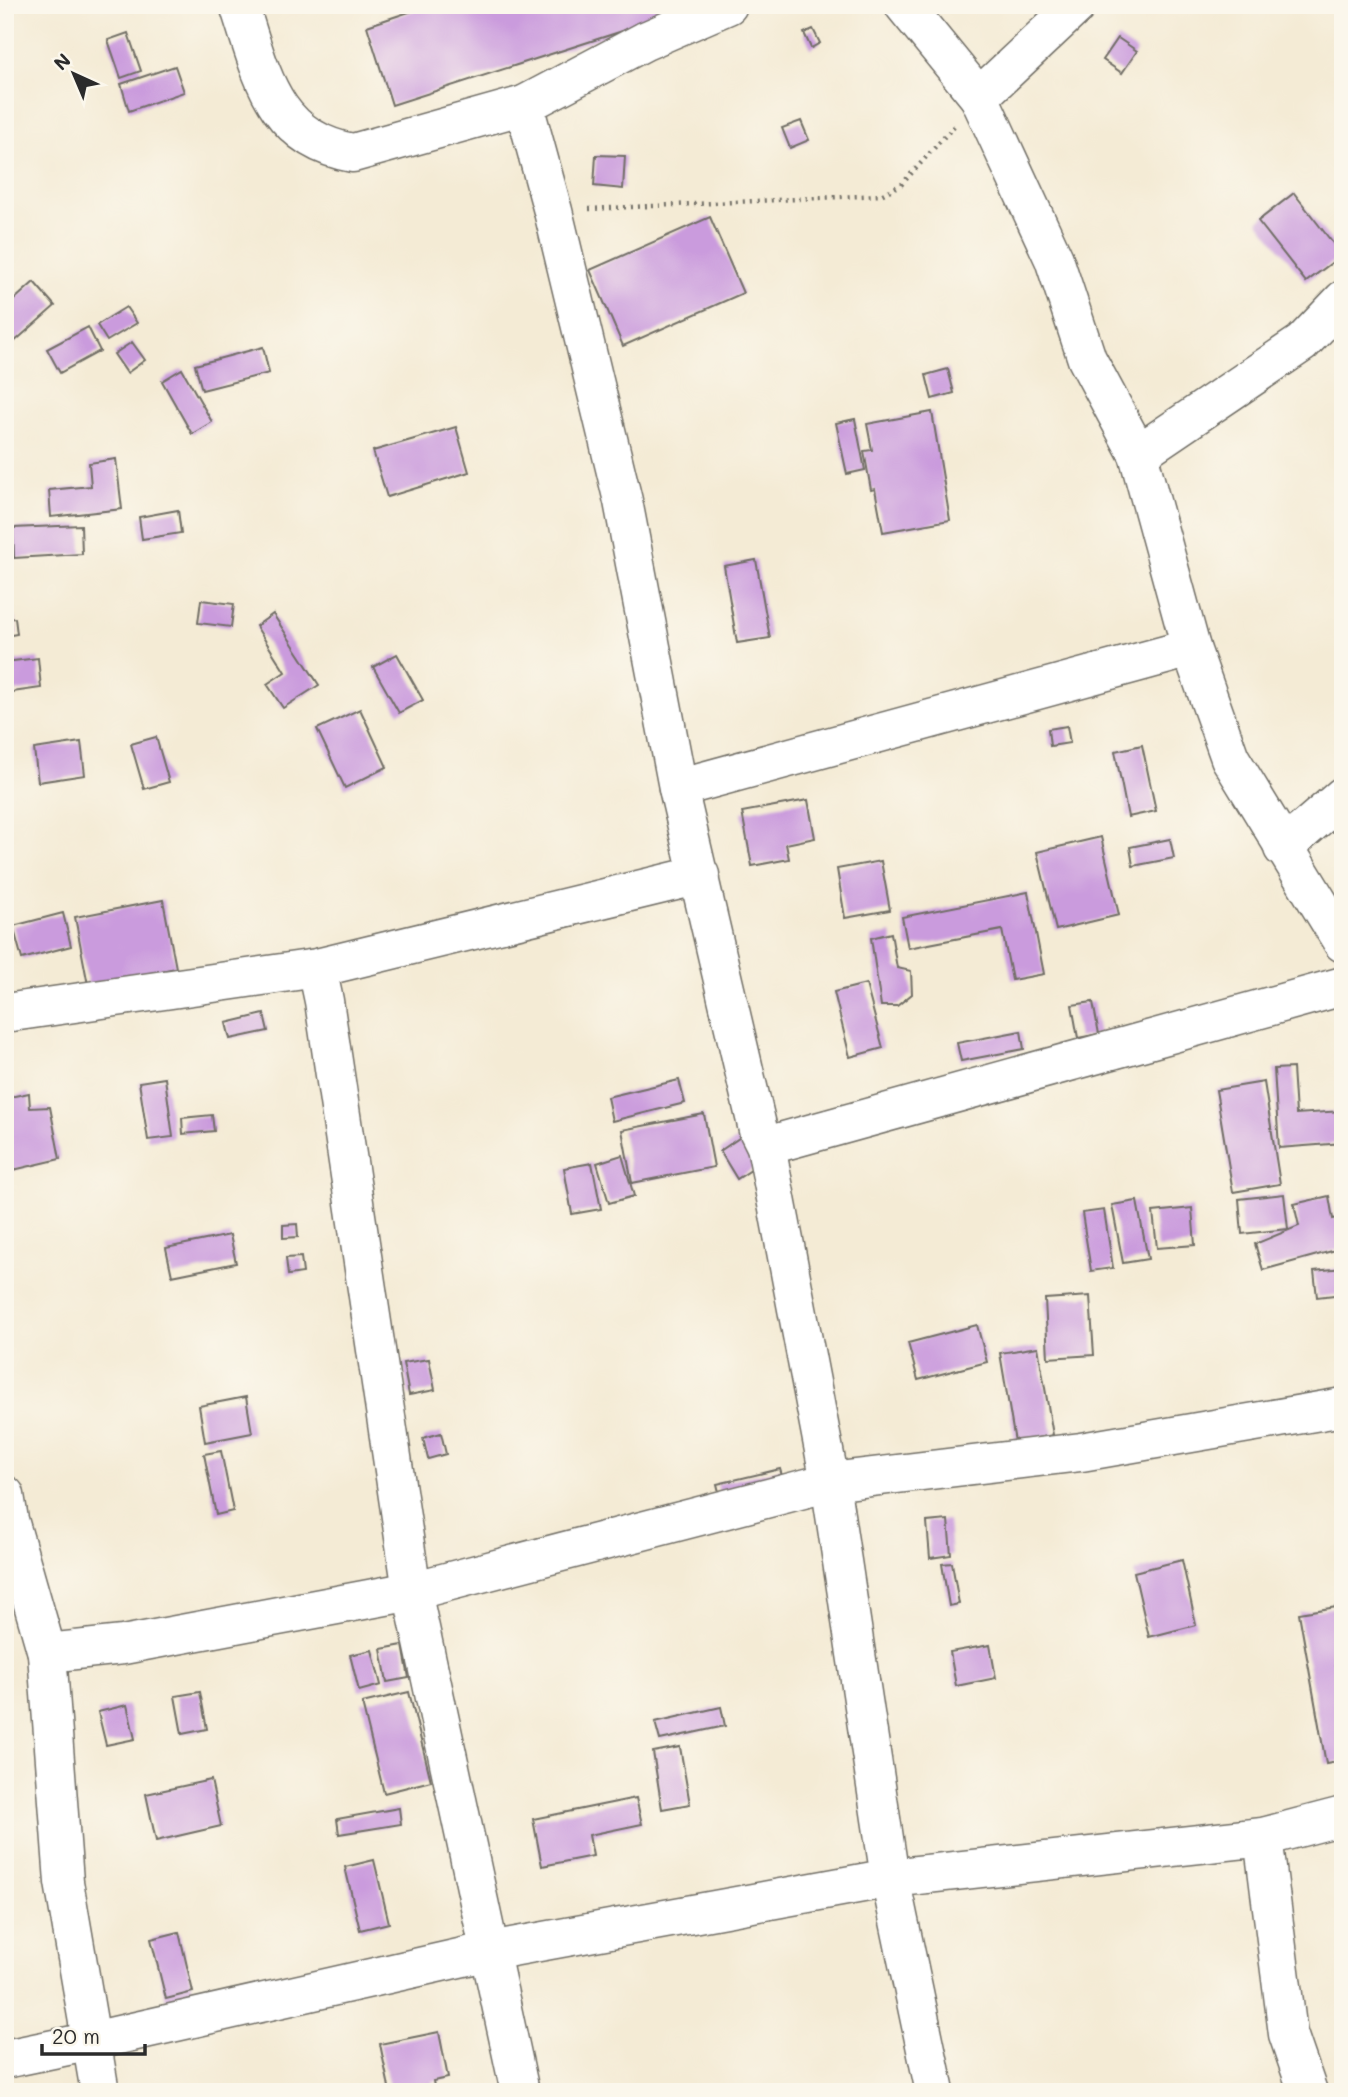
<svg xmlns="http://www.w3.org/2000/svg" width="1348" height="2097" font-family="Mali,sans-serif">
	<rect width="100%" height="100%" fill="#fbf7ec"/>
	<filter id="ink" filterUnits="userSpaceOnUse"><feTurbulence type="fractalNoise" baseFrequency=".0143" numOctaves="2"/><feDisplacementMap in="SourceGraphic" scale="14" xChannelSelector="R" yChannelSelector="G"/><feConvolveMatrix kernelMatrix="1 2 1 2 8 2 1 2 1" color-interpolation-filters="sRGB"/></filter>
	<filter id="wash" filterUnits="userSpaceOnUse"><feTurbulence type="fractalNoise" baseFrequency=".00686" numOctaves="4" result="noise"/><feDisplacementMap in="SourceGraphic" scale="28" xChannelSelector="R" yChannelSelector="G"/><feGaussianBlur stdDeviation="1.57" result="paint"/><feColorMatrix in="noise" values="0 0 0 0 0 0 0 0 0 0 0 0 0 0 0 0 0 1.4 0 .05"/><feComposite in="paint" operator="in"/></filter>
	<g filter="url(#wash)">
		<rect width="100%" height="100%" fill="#f4ebd5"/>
		<g id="blocks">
			<g fill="#ca9bdd">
				<polygon points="430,5 659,5 663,18 392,105 367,26"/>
				<polygon points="813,29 820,43 811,48 804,33"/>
				<polygon points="128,33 141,71 121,78 108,40"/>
				<polygon points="1118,38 1137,51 1122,73 1103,60"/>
				<polygon points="175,66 184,92 129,111 121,84"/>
				<polygon points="801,121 809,140 790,148 782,128"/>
				<polygon points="596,155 625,156 623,189 594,186"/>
				<polygon points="1294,193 1342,255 1306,282 1258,221"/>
				<polygon points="710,217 743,293 623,346 590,270"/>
				<polygon points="34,282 55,306 5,350 5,308"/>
				<polygon points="126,307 137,323 107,341 97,325"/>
				<polygon points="88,327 100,351 60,373 47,349"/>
				<polygon points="132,342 145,360 127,373 114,354"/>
				<polygon points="263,347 269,373 202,390 195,365"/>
				<polygon points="182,369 212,422 192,434 162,381"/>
				<polygon points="948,369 954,393 932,399 926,375"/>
				<polygon points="932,412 950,520 883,532 875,489 871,490 864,451 872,450 867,424"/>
				<polygon points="855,419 865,470 847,474 836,423"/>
				<polygon points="456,427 469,472 387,497 373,451"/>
				<polygon points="116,459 122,509 51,517 49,490 91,486 89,463"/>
				<polygon points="178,510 181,533 142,539 139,517"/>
				<polygon points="81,525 82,554 14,558 13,528"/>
				<polygon points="756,560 770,638 737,643 724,566"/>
				<polygon points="201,600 234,604 231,627 198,623"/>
				<polygon points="273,614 319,685 283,708 267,684 285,672 256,626"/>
				<polygon points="15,618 17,634 5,636 5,619"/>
				<polygon points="397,654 423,700 399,713 373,667"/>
				<polygon points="38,658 41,688 5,693 5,662"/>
				<polygon points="360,709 387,767 345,788 317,729"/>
				<polygon points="1067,726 1070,743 1050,746 1048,729"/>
				<polygon points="156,737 169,782 144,789 131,744"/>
				<polygon points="81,742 85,775 38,782 34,749"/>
				<polygon points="1142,745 1156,811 1128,817 1115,751"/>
				<polygon points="808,800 815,838 786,844 789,859 752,866 742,812"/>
				<polygon points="1101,837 1119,915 1056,930 1037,852"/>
				<polygon points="1170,839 1174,858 1133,866 1130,847"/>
				<polygon points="881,861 890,910 845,918 837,869"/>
				<polygon points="1028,892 1044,974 1012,980 1002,930 908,948 902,917"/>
				<polygon points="163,900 176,968 88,985 75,917"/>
				<polygon points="63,913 71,946 22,959 13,926"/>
				<polygon points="891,933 897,968 911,971 912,994 897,1006 881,1006 871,938"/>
				<polygon points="866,984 883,1048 850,1057 834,992"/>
				<polygon points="1093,1002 1099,1034 1078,1038 1072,1005"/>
				<polygon points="264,1014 268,1031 230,1039 226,1023"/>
				<polygon points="1021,1031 1024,1049 961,1061 957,1043"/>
				<polygon points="1293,1068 1296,1114 1343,1111 1343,1143 1279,1148 1274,1069"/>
				<polygon points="165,1078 173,1137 148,1140 139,1082"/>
				<polygon points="679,1080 685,1103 612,1121 607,1097"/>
				<polygon points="1264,1082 1280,1184 1233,1192 1216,1090"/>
				<polygon points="29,1093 30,1108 50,1107 60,1159 9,1171 5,1148 5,1098"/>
				<polygon points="704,1114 714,1167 632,1183 622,1130"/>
				<polygon points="212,1115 214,1131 183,1134 182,1118"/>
				<polygon points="742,1136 760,1164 737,1179 720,1151"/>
				<polygon points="622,1155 634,1196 609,1203 597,1163"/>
				<polygon points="592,1163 601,1209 572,1214 564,1168"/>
				<polygon points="1284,1194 1288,1229 1242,1234 1239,1199"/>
				<polygon points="1329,1196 1333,1219 1343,1217 1343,1248 1263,1270 1255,1244 1299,1226 1294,1204"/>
				<polygon points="1137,1201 1148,1259 1123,1263 1112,1205"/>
				<polygon points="1192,1208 1195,1245 1157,1248 1153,1212"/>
				<polygon points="1104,1210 1113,1268 1091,1271 1082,1213"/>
				<polygon points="297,1224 298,1237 283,1238 283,1225"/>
				<polygon points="230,1235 236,1263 172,1276 166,1248"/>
				<polygon points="301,1257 303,1273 288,1275 286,1258"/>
				<polygon points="1343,1268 1343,1294 1317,1297 1314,1271"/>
				<polygon points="1090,1296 1094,1355 1048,1358 1045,1299"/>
				<polygon points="977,1325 987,1362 918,1380 908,1343"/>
				<polygon points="1038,1347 1053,1435 1015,1442 1000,1353"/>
				<polygon points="429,1359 435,1390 409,1395 403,1363"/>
				<polygon points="246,1397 252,1433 205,1442 199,1406"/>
				<polygon points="441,1433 446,1454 428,1459 423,1438"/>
				<polygon points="221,1451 233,1511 216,1515 204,1454"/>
				<polygon points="780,1469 784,1483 721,1500 717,1484"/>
				<polygon points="948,1520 951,1555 930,1558 927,1522"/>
				<polygon points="1182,1560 1196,1625 1149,1637 1134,1572"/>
				<polygon points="952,1563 959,1604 949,1606 942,1564"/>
				<polygon points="1343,1606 1343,1660 1335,1661 1343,1708 1343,1761 1326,1764 1299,1613"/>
				<polygon points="403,1645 409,1678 387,1682 381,1649"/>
				<polygon points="990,1645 996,1678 956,1686 950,1652"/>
				<polygon points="372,1650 381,1685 359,1691 350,1655"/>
				<polygon points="200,1692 207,1729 182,1734 175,1696"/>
				<polygon points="409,1692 431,1781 384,1793 362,1703"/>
				<polygon points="127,1705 135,1739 106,1745 98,1712"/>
				<polygon points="721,1707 725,1726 660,1740 655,1722"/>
				<polygon points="680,1747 690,1804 662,1809 653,1752"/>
				<polygon points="211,1780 221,1826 156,1841 146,1794"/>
				<polygon points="636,1798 642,1824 589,1835 593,1856 542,1866 533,1819"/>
				<polygon points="399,1808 401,1824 339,1834 337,1819"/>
				<polygon points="374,1860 389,1923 360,1930 345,1867"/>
				<polygon points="179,1932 193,1992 166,1999 151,1939"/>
				<polygon points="439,2032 448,2078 433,2081 435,2092 390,2092 380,2044"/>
			</g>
		</g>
	</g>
	<g filter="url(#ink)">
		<use href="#blocks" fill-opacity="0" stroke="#716e66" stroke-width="2"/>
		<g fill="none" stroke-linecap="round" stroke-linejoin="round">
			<g stroke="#716e66" stroke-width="41">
				<g id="street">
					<path d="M239,5c22,66 33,134 114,148l171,-48 121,-64 83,-36"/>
					<polyline points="904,5 979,97 1054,259 1087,359 1138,454 1191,648 1230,758 1343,943"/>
					<polyline points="979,97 1077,5"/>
					<polyline points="1138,454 1302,343 1343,300"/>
					<polyline points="678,788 1191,648"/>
					<polyline points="1283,848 1343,796"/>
					<polyline points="317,968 324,1001 412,1591 520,2092"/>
					<polyline points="5,1013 317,968 700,875"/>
					<polyline points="766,1146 1343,986"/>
					<polyline points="5,1495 9,1520 47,1653 64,1882 100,2092"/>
					<polyline points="47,1653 123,1645 412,1591 830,1482 1081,1452 1343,1407"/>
					<polyline points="1263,1837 1288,2034 1308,2092"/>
					<polyline points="5,2059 92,2041 490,1951 890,1878 830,1482 766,1146 758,1130 678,788 623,501 553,211 524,105"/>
					<polyline points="935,2092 890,1878 1263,1837 1343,1816"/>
				</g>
			</g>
			<polyline stroke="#716e66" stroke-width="4.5" stroke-dasharray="2 5" stroke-linecap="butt" points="589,209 881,195 902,184 954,126"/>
			<use href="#street" stroke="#fff" stroke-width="38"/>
		</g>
	</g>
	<rect width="1348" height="2097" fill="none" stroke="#fbf7ec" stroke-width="28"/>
	<g transform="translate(74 74) rotate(316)" stroke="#fbf7ec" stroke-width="5" paint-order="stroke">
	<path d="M0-5L12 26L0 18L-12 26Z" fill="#2b2b2b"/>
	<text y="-10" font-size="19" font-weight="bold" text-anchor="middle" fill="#2b2b2b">N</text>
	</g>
	<path d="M42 2044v10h103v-10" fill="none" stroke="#2b2b2b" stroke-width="3.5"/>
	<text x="52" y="2044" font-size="21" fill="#2b2b2b" stroke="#fbf7ec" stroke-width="5" paint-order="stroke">20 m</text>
</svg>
